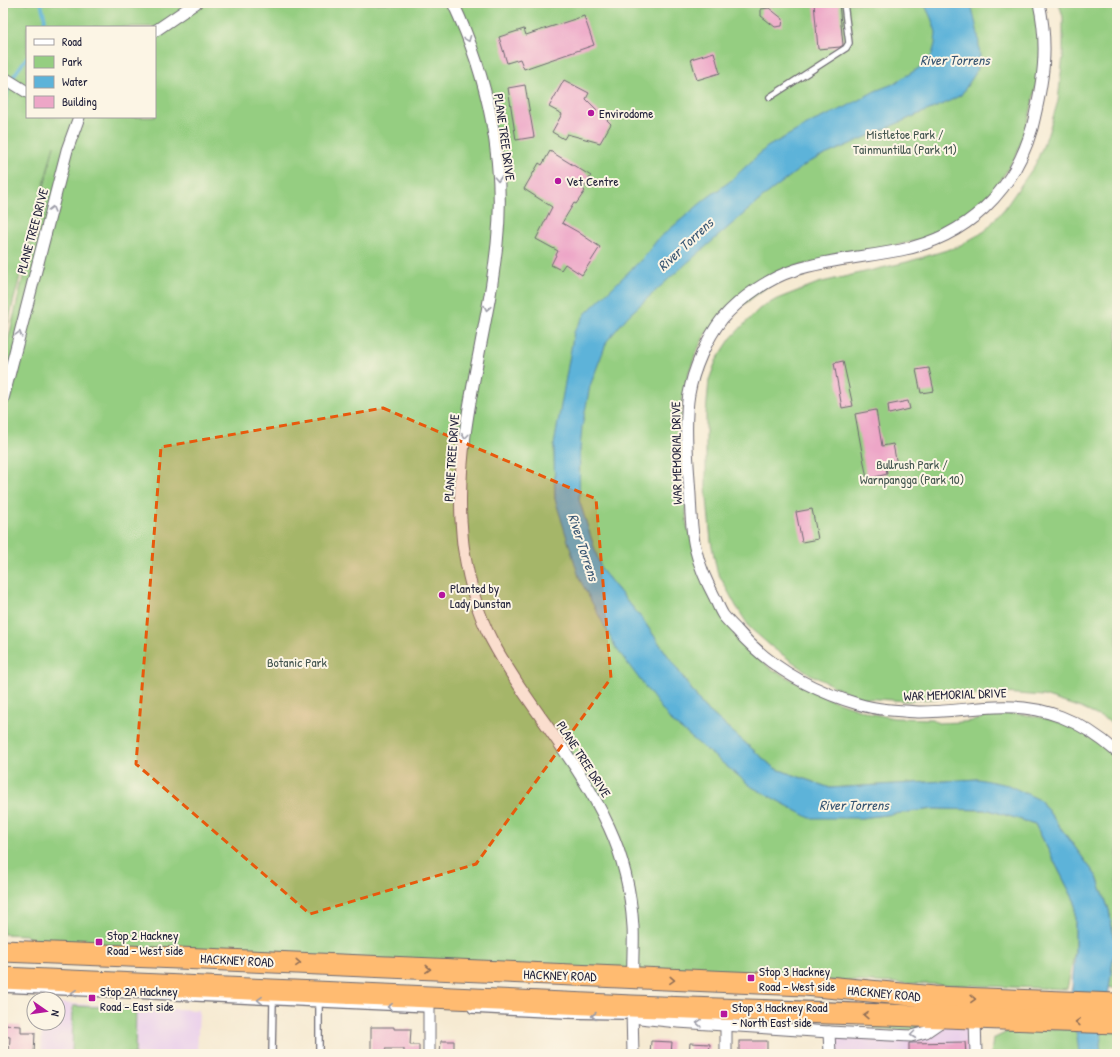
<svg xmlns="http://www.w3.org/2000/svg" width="1120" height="1057" font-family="'Patrick Hand',sans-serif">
	<rect width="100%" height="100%" fill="#fcf5e5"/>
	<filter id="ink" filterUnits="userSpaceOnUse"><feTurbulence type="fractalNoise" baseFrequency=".025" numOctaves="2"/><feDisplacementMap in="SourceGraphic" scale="8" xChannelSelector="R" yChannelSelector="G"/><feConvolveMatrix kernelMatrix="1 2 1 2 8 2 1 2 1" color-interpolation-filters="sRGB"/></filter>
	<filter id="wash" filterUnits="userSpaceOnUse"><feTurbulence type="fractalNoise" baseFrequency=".012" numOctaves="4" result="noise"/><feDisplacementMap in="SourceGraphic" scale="16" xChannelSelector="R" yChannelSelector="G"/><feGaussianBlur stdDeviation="0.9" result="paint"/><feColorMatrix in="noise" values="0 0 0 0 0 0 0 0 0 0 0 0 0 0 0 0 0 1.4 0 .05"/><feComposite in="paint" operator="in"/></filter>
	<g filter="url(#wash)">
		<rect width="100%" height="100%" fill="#f6ead2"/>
		<g fill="#ebd1eb">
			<polygon points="58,1003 199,1010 197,1054 41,1054 42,1023 58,1023"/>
			<polygon points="962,1018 971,1045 972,1054 830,1054 829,1032 911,1036"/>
		</g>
		<g fill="#95ce81" stroke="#5c785e" fill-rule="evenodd">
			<path d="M3,3h1033l6,52 -11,55 -7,25 -8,21 -19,30 -19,21 -13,11 -13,8 -31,14 -128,27 -87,66 -9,18 -9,24 -6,27 -1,28 -4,8 3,52 5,5 2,31 46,107 13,15 24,20 54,29 49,17 21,4 38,1 6,4c12,-1 28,0 39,-3 4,-1 7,-5 11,-5 48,-6 94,10 129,44v230l-8,-2 6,-43 -6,-34 -12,-33 -57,-77 -62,-21 -148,9 -56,-20 -71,-62 -60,-86 -42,-51 -22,-69 1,-51 -26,-4 1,54 116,222 190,97 73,-9 55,1 46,14 40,78v49l-8,38 -253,-9 -701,-31 -11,-6 -30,-1 -27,3 -11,-1 -8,-9 -23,-1v-572l51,-217 -51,197zM27,27h128v90h-128z"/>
			<polygon points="1059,3 1117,3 1117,729 1107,720 1081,708 1044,696 1004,693 907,701 862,698 837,688 810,674 773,648 750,628 736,606 717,571 711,541 706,488 706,414 709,380 716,361 731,338 759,309 777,299 818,283 907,262 957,247 985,231 1005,208 1035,165 1048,134 1058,101 1063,56 1063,17"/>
			<polygon points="73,1006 136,1008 135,1054 72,1054"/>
			<polygon points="1117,1023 1117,1054 991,1054 993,1039 1007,1032"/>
			<polygon points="875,1024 929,1025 914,1030 875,1030"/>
		</g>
		<polygon fill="#5db3d9" stroke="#406a8a" points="924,3 971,3 978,34 980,57 975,74 961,95 944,104 919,114 809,162 768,193 672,276 628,316 607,341 590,386 582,427 580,449 579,500 601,569 643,620 703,706 774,768 830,788 978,779 1008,785 1040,800 1097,877 1109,910 1115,944 1106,1012 1100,1044 1101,1054 1079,1054 1077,1036 1070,1012 1075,951 1075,902 1035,824 989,810 934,809 861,818 810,818 752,787 671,721 616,648 580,580 555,499 554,445 574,332 586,313 643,258 658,239 707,198 729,182 767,147 814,121 846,107 875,91 893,84 927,63 932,55 935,44 936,32 931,18"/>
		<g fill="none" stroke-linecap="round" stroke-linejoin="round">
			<g stroke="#5db3d9" stroke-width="3.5">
				<polyline points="41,3 45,19 42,27"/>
				<polyline points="3,123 8,84 27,57"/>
			</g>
		</g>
		<g id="blocks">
			<g fill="#eda6c7">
				<polygon points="814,3 839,3 843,45 840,47 818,49"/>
				<polygon points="769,8 783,19 782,26 775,27 761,16 761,9"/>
				<polygon points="584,16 594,45 524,69 520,59 507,63 499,37 524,29 526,35"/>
				<polygon points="714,52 720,73 697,80 691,59"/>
				<polygon points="564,80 589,93 586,99 611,124 600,143 567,134 564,139 552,132 562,114 549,107"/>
				<polygon points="525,85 534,137 516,140 508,88"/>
				<polygon points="550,151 591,176 583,189 585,191 576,204 574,203 562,223 578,232 600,247 582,275 565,264 561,270 551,265 558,251 536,239 552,207 524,189 539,163 542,165"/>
				<polygon points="843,361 853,406 842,408 834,363"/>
				<polygon points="929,368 934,391 921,393 916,370"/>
				<polygon points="908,401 910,409 889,414 888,405"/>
				<polygon points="876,410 882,446 893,444 897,465 886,467 887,474 867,479 855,414"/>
				<polygon points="812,509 818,539 802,542 796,512"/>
				<polygon points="3,1025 21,1026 21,1033 35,1033 34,1054 9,1054 10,1037 3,1036"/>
				<polygon points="371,1027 394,1027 394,1029 411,1029 410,1045 419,1045 419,1054 404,1054 404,1049 385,1049 385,1054 371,1054"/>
				<polygon points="441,1041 454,1041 454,1054 440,1054"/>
				<polygon points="651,1041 672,1042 671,1054 650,1054"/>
				<rect x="739" y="1041" width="28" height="13"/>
				<polygon points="965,1042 966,1054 909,1054 909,1043"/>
				<polygon points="690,1043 710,1044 709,1054 689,1054"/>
			</g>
		</g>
	</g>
	<g filter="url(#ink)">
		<use href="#blocks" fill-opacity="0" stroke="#6c6870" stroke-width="1"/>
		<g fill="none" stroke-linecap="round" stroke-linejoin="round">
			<g stroke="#6c6870" stroke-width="8">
				<g id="lane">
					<polyline points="770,97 846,48 849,43 844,3"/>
					<polyline points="3,989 429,1009"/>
					<polyline points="468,1005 472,1010 566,1015 625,1016"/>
					<polyline points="272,1054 273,1001"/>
					<polyline points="319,1054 319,1004"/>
				</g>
			</g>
			<g stroke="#6c6870" stroke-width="13">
				<g id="street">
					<path d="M453,3c35,74 53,159 44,241 -2,17 -4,34 -7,51 -13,75 -33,148 -29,225 1,10 1,21 3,31 5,30 13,61 27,88 35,66 87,120 118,188 14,30 22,66 24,100 1,17 -1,34 0,51"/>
					<path d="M1039,3c10,45 4,80 -7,125 -18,64 -66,109 -131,122 -35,7 -72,9 -106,20 -26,8 -55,28 -73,49 -15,19 -29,51 -33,75 -5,29 -1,70 1,101 1,18 1,38 6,56 4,17 11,32 19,47 2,5 5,12 8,17 4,5 9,10 13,14 32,37 74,61 122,75 19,6 42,7 62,8 26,0 51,-4 76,-5 48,-2 85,13 121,45"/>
					<polyline points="155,31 196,3"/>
					<polyline points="3,77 27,92"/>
					<polyline points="3,399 67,150 79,117"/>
					<polyline points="429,997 429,1054"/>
					<polyline points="632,1011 633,1054"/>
					<polyline points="633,1016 640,1018 678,1022 829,1032 911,1036 926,1032 945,1019"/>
					<polyline points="975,1019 976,1054"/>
					<polyline points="726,1025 726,1054"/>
					<polyline points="829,1032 830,1054"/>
				</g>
			</g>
			<g stroke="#6c6870" stroke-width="23">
				<g id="highway">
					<polyline points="3,951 203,959 805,985 934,997 1117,1004"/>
					<polyline points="3,978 632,1006 1117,1023"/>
				</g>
			</g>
			<use href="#lane" stroke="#fff" stroke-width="5.5"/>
			<use href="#street" stroke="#fff" stroke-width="11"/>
			<use href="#highway" stroke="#ffbb71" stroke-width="21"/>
		</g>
		<defs><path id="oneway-chevron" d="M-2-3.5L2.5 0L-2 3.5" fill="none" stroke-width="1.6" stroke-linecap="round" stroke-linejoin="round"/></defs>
		<g stroke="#9c9ca7">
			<use href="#oneway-chevron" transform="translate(468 39) rotate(69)"/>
			<use href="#oneway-chevron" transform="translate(498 179) rotate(87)"/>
			<use href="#oneway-chevron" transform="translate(52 209) rotate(-75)"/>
			<use href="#oneway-chevron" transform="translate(487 308) rotate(101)"/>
			<use href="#oneway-chevron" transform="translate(19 334) rotate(-75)"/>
			<use href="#oneway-chevron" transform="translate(465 436) rotate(97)"/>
			<use href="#oneway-chevron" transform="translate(74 993) rotate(-177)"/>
			<use href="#oneway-chevron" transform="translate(260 1000) rotate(-178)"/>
			<use href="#oneway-chevron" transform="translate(390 1007) rotate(-177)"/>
			<use href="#oneway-chevron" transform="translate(594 1016) rotate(-180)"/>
			<use href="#oneway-chevron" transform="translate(699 1023) rotate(-176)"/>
			<use href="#oneway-chevron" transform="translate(913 1035) rotate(173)"/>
		</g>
		<g stroke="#906e56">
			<use href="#oneway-chevron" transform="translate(298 963) rotate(3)"/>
			<use href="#oneway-chevron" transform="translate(428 969) rotate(3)"/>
			<use href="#oneway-chevron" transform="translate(672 980) rotate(3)"/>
			<use href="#oneway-chevron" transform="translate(973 999) rotate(2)"/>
			<use href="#oneway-chevron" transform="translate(866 1015) rotate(-178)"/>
			<use href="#oneway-chevron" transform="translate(1078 1022) rotate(-178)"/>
		</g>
	</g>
	<path fill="#e8590c" fill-opacity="0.2" stroke="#e8590c" stroke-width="3" stroke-dasharray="8 5" stroke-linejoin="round" d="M383,408l213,91 15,179 -135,186 -166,50 -174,-150 25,-317z"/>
	<g fill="#b5179e" stroke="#fcf5e5" stroke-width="1.5">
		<circle cx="591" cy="113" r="4"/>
		<circle cx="558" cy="181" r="4"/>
		<circle cx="442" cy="595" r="4"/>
		<rect x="95" y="938" width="8" height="8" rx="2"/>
		<rect x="747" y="974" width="8" height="8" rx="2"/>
		<rect x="88" y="994" width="8" height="8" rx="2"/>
		<rect x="720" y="1010" width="8" height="8" rx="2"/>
	</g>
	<g text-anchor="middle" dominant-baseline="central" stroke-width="4" stroke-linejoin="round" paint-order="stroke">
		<g font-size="13" fill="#22223b" stroke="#fcf5e5" text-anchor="start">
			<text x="599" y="113">Envirodome</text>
			<text x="566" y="181">Vet Centre</text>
			<text x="450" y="588">Planted by<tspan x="450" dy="15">Lady Dunstan</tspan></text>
			<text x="107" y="935">Stop 2 Hackney<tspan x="107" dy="15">Road - West side</tspan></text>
			<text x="759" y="971">Stop 3 Hackney<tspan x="759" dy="15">Road - West side</tspan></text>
			<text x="100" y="991">Stop 2A Hackney<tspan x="100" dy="15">Road - East side</tspan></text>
			<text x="732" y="1007">Stop 3 Hackney Road<tspan x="732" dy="15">- North East side</tspan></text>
		</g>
		<g font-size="13" fill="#445650" stroke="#fcf5e5">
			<text x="905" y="134">Mistletoe Park /<tspan x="905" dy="15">Tainmuntilla (Park 11)</tspan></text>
			<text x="912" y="464">Bullrush Park /<tspan x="912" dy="15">Warnpangga (Park 10)</tspan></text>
			<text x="297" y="662">Botanic Park</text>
		</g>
		<g font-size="13" fill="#22223b" stroke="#fcf5e5">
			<text transform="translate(505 137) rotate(82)">PLANE TREE DRIVE</text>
			<text transform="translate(32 231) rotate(-75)">PLANE TREE DRIVE</text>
			<text transform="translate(676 453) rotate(-91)">WAR MEMORIAL DRIVE</text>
			<text transform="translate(451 458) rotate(-86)">PLANE TREE DRIVE</text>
			<text transform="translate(955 694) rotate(-2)">WAR MEMORIAL DRIVE</text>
			<text transform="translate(584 759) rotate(57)">PLANE TREE DRIVE</text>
			<text transform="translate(237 960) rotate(3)">HACKNEY ROAD</text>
			<text transform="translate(560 975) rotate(2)">HACKNEY ROAD</text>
			<text transform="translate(884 993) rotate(5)">HACKNEY ROAD</text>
		</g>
		<g font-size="14" font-style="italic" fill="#375572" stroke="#fcf5e5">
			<text x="955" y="59">River Torrens</text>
			<text transform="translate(685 244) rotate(-43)">River Torrens</text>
			<text transform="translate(584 547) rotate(72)">River Torrens</text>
			<text x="854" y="804">River Torrens</text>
		</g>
	</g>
	<rect width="1120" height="1057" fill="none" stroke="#fcf5e5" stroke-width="16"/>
	<rect x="26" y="26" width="130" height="92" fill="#fcf5e5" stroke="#a5a1a1"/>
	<rect x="34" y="39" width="20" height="6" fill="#ffffff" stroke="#a5a1a1"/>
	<text x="62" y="46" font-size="12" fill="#22223b">Road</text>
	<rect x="34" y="56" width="20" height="12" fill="#95ce81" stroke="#a5a1a1"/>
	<text x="62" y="66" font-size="12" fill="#22223b">Park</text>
	<rect x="34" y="76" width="20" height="12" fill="#5db3d9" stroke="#a5a1a1"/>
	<text x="62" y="86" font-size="12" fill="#22223b">Water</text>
	<rect x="34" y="96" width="20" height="12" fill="#eda6c7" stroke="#a5a1a1"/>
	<text x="62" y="106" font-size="12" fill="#22223b">Building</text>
	<g transform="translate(46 1011) rotate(103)"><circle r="19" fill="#fcf5e5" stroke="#a5a1a1"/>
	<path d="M0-3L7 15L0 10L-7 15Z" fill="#b5179e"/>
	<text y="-6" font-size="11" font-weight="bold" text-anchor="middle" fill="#22223b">N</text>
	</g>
</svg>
